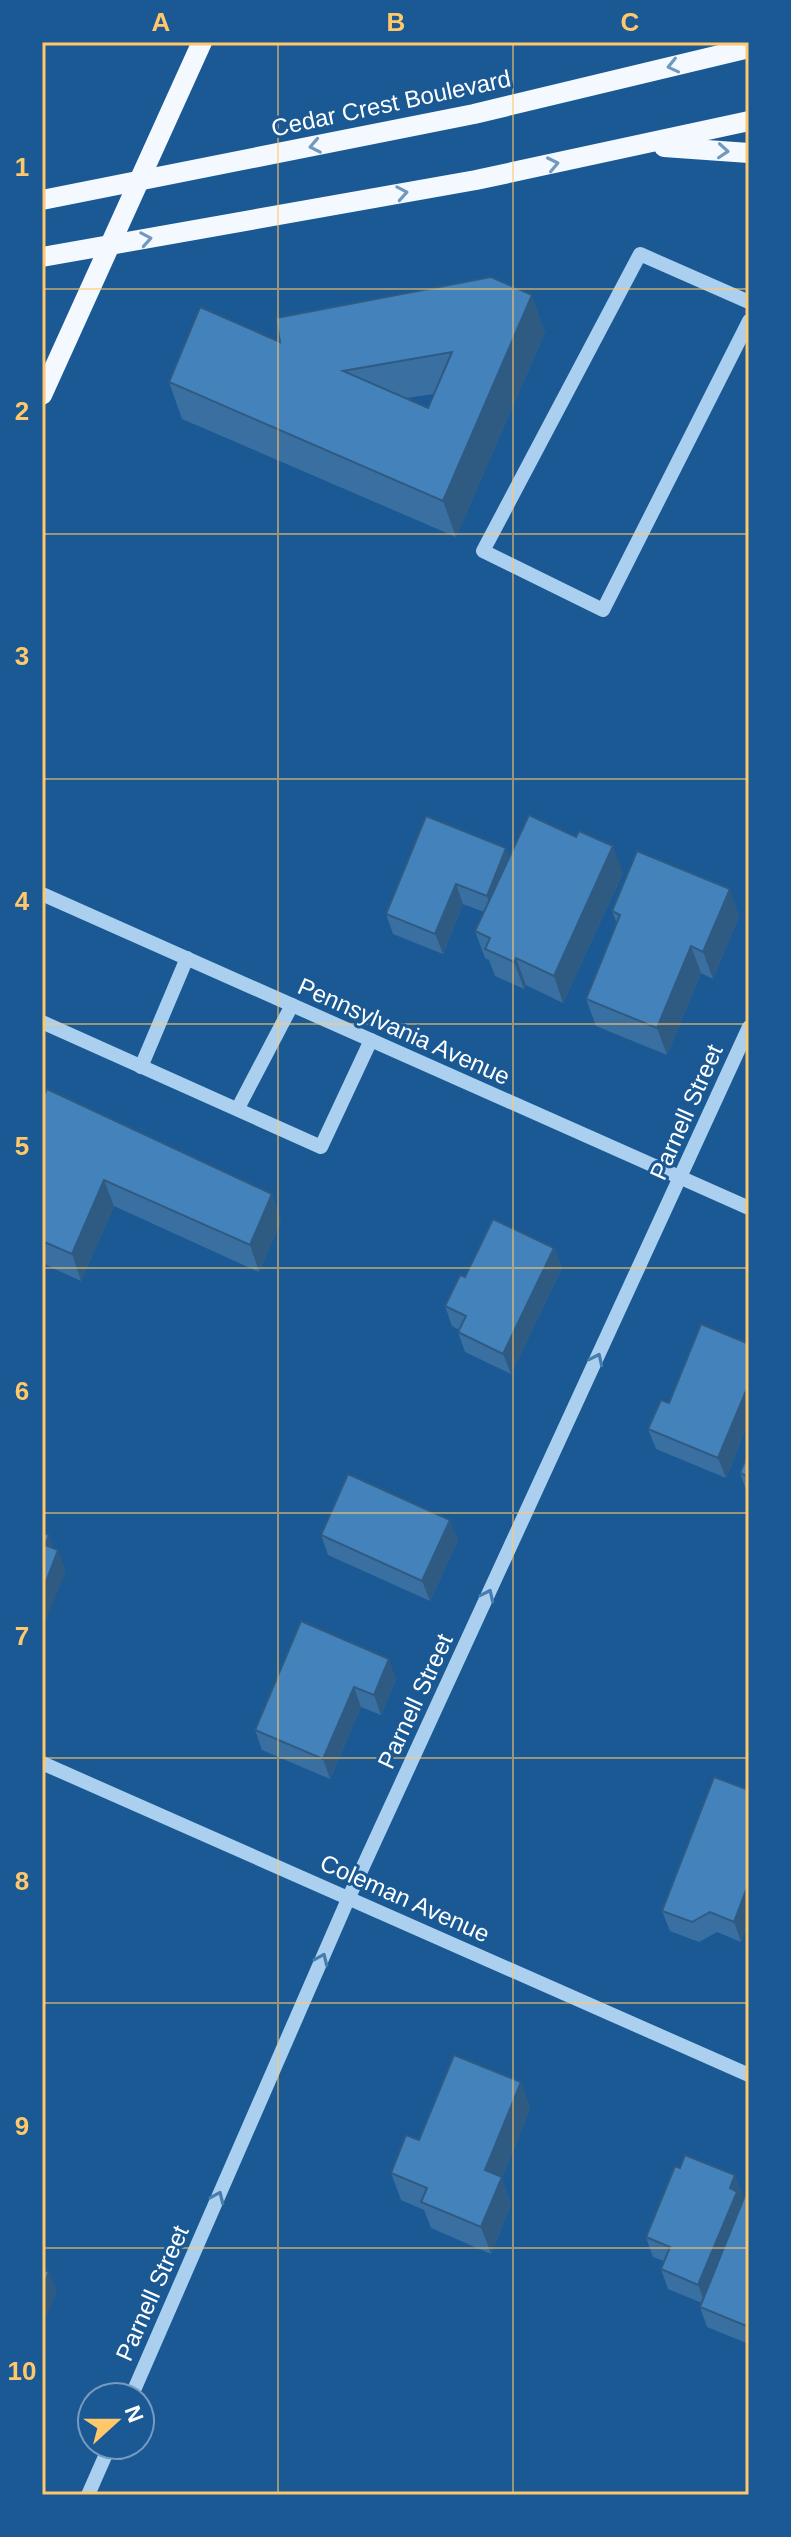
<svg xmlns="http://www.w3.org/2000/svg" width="791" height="2537" font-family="Arial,sans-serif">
	<rect width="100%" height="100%" fill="#1a5994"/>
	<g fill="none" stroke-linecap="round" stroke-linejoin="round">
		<g stroke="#abd0ef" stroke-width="14">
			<polyline points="749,302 640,254 483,551 603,610 749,321"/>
			<polyline points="42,894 749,1208"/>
			<polyline points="42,1022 321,1147 371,1040"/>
			<polyline points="141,1067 187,958"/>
			<polyline points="238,1108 292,1005"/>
			<polyline points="42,1763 749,2075"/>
			<polyline points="131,2397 349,1897 749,1027"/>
			<polyline points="88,2495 110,2445"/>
		</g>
		<g stroke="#f4f9ff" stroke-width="20">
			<polyline points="664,147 749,153"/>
			<polyline points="42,200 474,114 749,48"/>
			<polyline points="42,257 476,180 749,121"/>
			<polyline points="42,395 202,42"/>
		</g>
	</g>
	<g fill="#3a70a1" fill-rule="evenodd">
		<path d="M545,332l-89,205 -274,-118 -13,-37 111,-40zM434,394l-6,14 -21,-10z"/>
		<polygon points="509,857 623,873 563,1003 526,985 524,989 495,976 489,960 485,958 475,931 484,912 463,904 443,954 393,934 386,914"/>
		<polygon points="612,911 739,916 713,979 701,973 667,1055 596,1026 586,999 617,924"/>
		<polygon points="42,1099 281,1221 259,1272 114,1206 81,1281 42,1263"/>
		<polygon points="554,1248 562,1268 511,1374 465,1352 458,1332 459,1330 452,1326 445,1306 465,1277"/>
		<polygon points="749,1344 749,1421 726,1478 656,1449 648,1429 669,1403"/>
		<polygon points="749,1451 749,1494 747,1493 740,1473"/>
		<polygon points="321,1535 458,1540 430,1601 328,1555"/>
		<polygon points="301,1621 396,1679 381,1715 361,1707 330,1779 262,1750 255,1730"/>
		<polygon points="749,1790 749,1921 741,1942 717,1932 699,1942 670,1931 662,1911"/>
		<polygon points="521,2082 530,2109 502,2178 511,2204 491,2254 431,2228 424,2210 401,2200 391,2173 419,2140"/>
		<polygon points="749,2194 749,2344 707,2327 700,2307 702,2303 668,2289 661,2269 664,2261 653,2257 646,2237 743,2195 741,2200 742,2204"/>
	</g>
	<g fill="#2f5b83">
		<polygon points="532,295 545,332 456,537 443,501"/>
		<polygon points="613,846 623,873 563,1003 554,976"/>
		<polygon points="506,848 513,868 494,916 487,896"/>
		<polygon points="456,884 463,904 443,954 435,934"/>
		<polygon points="730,889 739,916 713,979 703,952"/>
		<polygon points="691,946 701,973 667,1055 657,1028"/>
		<polygon points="516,958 526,985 524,989 514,962"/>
		<polygon points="104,1180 114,1206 81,1281 72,1254"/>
		<polygon points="272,1194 281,1221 259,1272 250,1245"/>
		<polygon points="554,1248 562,1268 511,1374 503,1354"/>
		<polygon points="749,1384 749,1421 726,1478 718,1458"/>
		<polygon points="450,1520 458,1540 430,1601 422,1581"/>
		<polygon points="49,1535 56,1555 45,1545"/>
		<polygon points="58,1550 66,1571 42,1630 42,1592"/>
		<polygon points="389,1659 396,1679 381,1715 374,1695"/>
		<polygon points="354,1687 361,1707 330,1779 323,1759"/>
		<polygon points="749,1882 749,1921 741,1942 734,1922"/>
		<polygon points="521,2082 530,2109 502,2178 511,2204 491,2254 481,2227 485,2170"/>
		<polygon points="735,2175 743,2195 741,2200 745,2212 706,2305 698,2285"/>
		<polygon points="42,2256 48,2273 42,2285"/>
		<polygon points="49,2272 57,2292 42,2326 42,2289"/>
	</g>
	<g fill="#4382bb" stroke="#2f5b83" stroke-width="2" fill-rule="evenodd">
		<path d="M491,277l41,18 -89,206 -274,-119 31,-75 80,35 -4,-24zM452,352l-24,56 -85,-37z"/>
		<polygon points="529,815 576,837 579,831 613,846 554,976 516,958 514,962 485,949 490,938 475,931"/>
		<polygon points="426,816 506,848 487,896 456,884 435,934 386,914"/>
		<polygon points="637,851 730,889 703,952 691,946 657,1028 586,999 620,915 612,911"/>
		<polygon points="47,1089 272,1194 250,1245 104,1180 72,1254 42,1241 42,1099"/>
		<polygon points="493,1219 554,1248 503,1354 458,1332 466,1316 445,1306 460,1275 465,1277"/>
		<polygon points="701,1324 749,1344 749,1384 718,1458 648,1429 661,1400 669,1403"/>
		<polygon points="749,1451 749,1477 740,1473"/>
		<polygon points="348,1474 450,1520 422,1581 321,1535"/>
		<polygon points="42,1532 49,1535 45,1545 58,1550 42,1592"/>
		<polygon points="301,1621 389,1659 374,1695 354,1687 323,1759 255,1730"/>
		<polygon points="714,1777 749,1790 749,1882 734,1922 710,1912 692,1922 662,1911"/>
		<polygon points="454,2055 521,2082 485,2170 502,2177 481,2227 421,2202 427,2188 391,2173 406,2135 419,2140"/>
		<polygon points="685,2155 735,2175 730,2188 737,2192 698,2285 661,2269 670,2247 646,2237 675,2166 680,2168"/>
		<polygon points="746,2193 749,2194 749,2327 700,2307"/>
		<polygon points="42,2269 49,2272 42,2289"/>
	</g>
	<defs><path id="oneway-chevron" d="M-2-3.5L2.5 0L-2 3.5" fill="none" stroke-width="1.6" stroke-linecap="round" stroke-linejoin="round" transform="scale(2)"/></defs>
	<g stroke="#7199bf">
		<use href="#oneway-chevron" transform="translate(673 66) rotate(167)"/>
		<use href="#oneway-chevron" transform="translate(315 146) rotate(169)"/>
		<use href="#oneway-chevron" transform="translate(723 151) rotate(4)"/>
		<use href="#oneway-chevron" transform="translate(553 164) rotate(-12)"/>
		<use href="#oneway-chevron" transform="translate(402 193) rotate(-10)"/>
		<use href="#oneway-chevron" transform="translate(146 239) rotate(-10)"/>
	</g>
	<g stroke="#467daf">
		<use href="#oneway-chevron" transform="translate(597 1359) rotate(-65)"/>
		<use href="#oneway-chevron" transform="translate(488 1595) rotate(-65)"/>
		<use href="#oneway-chevron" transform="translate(322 1959) rotate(-66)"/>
		<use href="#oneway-chevron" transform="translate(218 2197) rotate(-66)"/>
	</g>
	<path fill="none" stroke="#ffc86a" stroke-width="2" stroke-opacity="0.55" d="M278,42v2453M513,42v2453M42,289h707M42,534h707M42,779h707M42,1024h707M42,1268h707M42,1513h707M42,1758h707M42,2003h707M42,2248h707"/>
	<g text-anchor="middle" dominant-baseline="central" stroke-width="6" stroke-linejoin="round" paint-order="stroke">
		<g font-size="24" fill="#fff" stroke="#1a5994">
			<text transform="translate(391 103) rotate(-12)">Cedar Crest Boulevard</text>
			<text transform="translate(404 1031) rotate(24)">Pennsylvania Avenue</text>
			<text transform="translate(686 1112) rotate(-66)">Parnell Street</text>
			<text transform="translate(415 1701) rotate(-65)">Parnell Street</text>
			<text transform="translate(405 1898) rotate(24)">Coleman Avenue</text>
			<text transform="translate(152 2293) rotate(-66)">Parnell Street</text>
		</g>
	</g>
	<rect width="791" height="2537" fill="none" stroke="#1a5994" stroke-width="88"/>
	<g transform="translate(116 2421) rotate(69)"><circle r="38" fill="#1a5994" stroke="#769bbf" stroke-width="2"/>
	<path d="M0-6L14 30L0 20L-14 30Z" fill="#ffc86a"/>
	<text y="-12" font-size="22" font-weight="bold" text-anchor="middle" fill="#ffffff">N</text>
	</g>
	<rect x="44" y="44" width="703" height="2449" fill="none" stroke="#ffc86a" stroke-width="3"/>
	<g font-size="26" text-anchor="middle" font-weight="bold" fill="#ffc86a">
		<text x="161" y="31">A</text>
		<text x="396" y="31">B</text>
		<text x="630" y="31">C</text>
		<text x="22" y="176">1</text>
		<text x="22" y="420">2</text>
		<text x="22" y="665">3</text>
		<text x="22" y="910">4</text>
		<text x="22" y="1155">5</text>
		<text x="22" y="1400">6</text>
		<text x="22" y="1645">7</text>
		<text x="22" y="1890">8</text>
		<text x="22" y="2135">9</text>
		<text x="22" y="2380">10</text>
	</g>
</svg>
